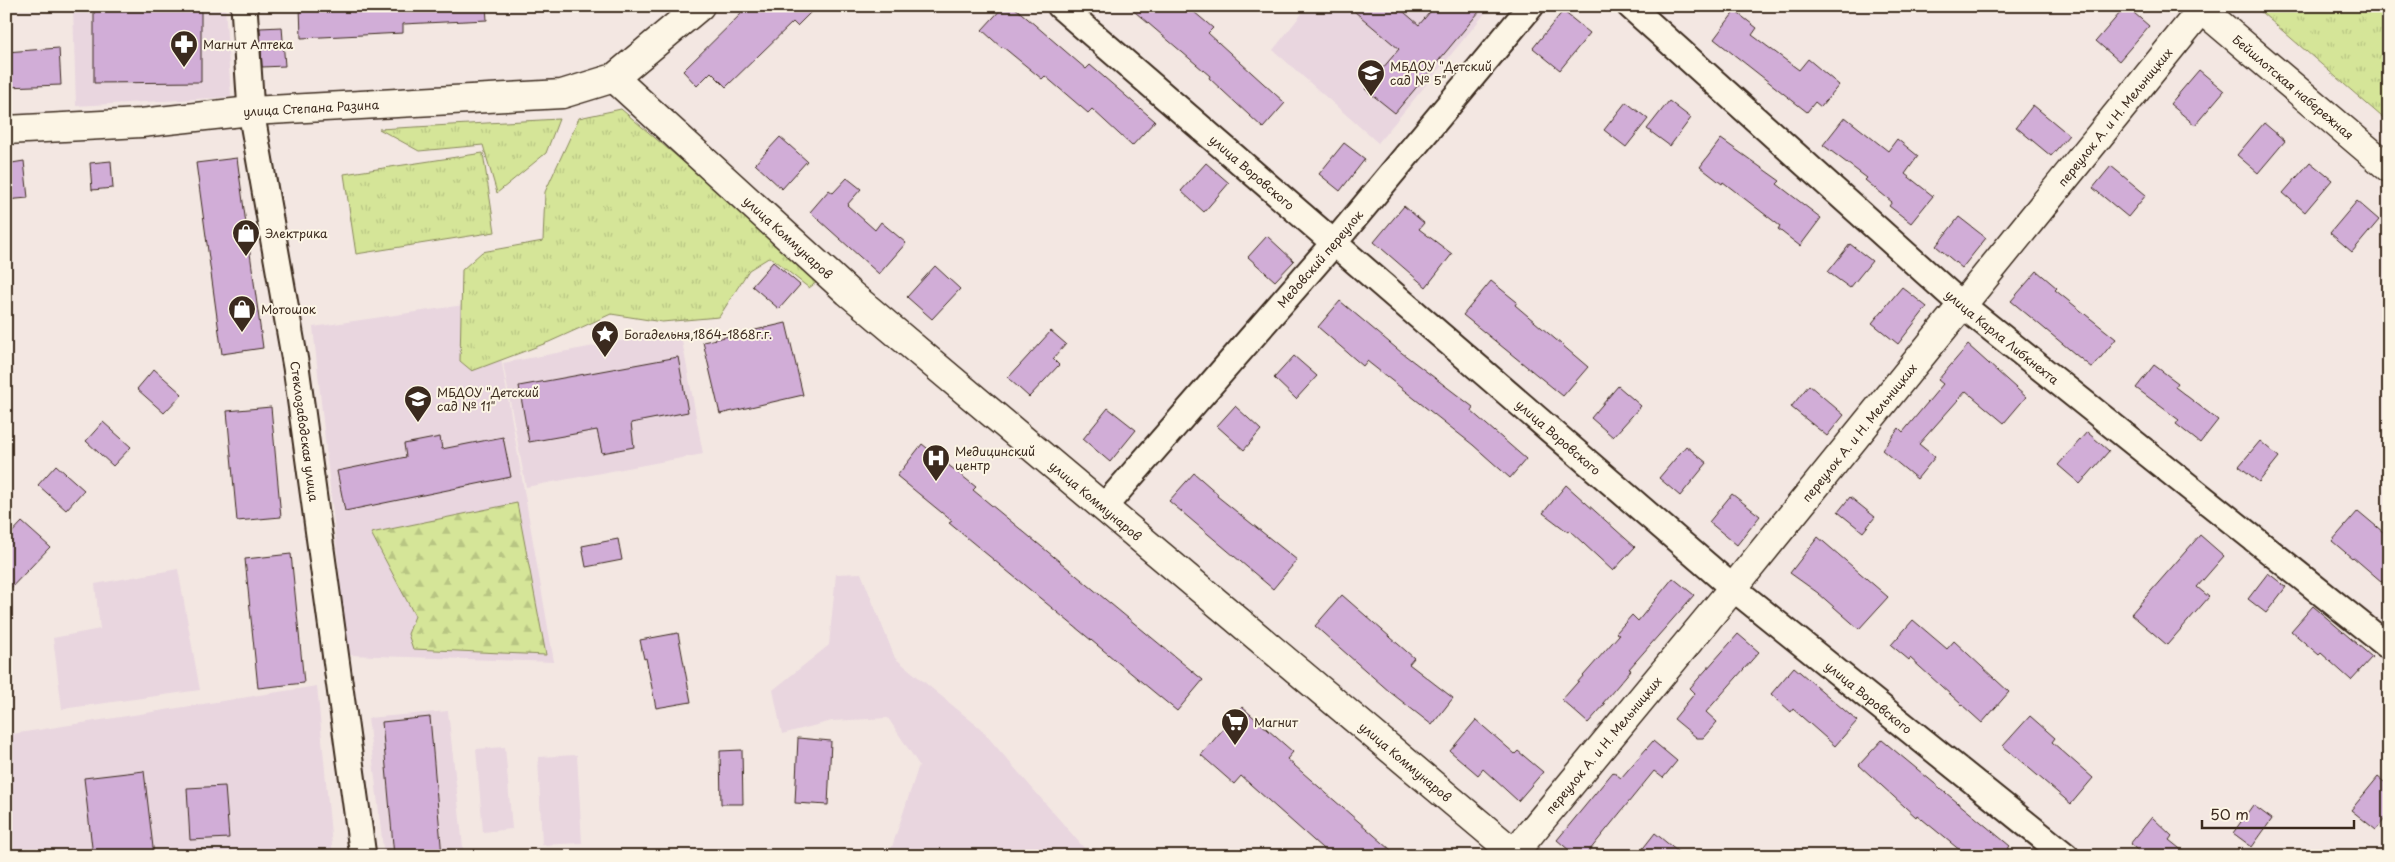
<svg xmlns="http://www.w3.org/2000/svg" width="2395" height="862" font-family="'Playpen Sans',sans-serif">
	<defs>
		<pattern id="grass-tufts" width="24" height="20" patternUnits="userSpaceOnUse" patternTransform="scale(1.25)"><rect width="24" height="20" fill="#d5e598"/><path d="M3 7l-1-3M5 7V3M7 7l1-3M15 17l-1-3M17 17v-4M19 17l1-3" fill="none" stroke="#b8c583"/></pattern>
		<pattern id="forest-firs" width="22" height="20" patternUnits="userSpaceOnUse" patternTransform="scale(1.25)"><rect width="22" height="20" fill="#d5e598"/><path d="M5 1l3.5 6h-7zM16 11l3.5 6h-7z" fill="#b8c583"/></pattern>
	</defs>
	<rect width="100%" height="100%" fill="#f3e7e2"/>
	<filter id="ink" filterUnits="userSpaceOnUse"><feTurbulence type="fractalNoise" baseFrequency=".02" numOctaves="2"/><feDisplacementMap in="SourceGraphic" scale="10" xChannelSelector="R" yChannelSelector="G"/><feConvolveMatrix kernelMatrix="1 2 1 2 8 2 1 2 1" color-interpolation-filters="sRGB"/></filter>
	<g filter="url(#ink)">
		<g fill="#e9d6df">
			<polygon points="73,6 225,6 231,97 76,106"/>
			<polygon points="1308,6 1491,6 1378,143 1273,50"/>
			<polygon points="491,301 554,662 348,655 313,327"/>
			<polygon points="680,330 703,454 526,487 503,363"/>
			<polygon points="178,569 200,690 62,709 53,638 100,629 95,584"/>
			<polygon points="861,573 895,658 980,728 1091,856 889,856 919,765 888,718 832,721 782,734 773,690 829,645 836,574"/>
			<polygon points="317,686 333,856 6,856 6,735"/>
			<polygon points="448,711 464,856 384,856 368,718"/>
			<polygon points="505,747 512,829 483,832 476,749"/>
			<polygon points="577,755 582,843 542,845 538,757"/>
		</g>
		<g fill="url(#grass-tufts)" stroke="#88885b">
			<polygon points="2254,6 2389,6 2389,123"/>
			<polygon points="621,109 821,279 809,288 770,257 749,270 719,317 662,322 611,314 549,342 472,371 460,361 462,270 482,252 543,241 545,192 579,118"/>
			<polygon points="559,119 546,153 497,193 483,145 419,151 379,129"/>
			<polygon points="483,153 495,232 356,254 344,174"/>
		</g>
		<polygon fill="url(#forest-firs)" stroke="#88885b" points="517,503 546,655 413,649 408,634 415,616 371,533"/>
		<g fill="#d1add7" stroke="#3b2a1e">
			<polygon points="300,6 486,6 487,20 403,24 403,33 301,38"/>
			<polygon points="749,6 817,6 797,26 793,22 726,87 711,72 697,86 683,71"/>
			<polygon points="1004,6 1013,6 1086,69 1090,65 1155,121 1132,146 1092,109 1088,113 1045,76 1042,79 1003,47 1002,48 982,30"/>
			<polygon points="1128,6 1187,6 1213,28 1208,33 1285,103 1263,128 1209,78 1210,76"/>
			<polygon points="1348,6 1397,6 1419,25 1435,6 1484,6 1395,113 1365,89 1399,49"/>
			<polygon points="2126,6 2149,26 2119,61 2096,41"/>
			<polygon points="201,8 201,82 94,83 94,9"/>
			<polygon points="1563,11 1590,33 1560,70 1533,48"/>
			<polygon points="1735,11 1757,28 1752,35 1799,70 1808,59 1839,85 1821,107 1815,102 1807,112 1714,39"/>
			<polygon points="282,27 285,66 262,67 260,28"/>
			<polygon points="59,48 61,85 6,87 6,52"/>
			<polygon points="2199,70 2224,91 2195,125 2170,104"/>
			<polygon points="1669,101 1691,118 1670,146 1647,129"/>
			<polygon points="1626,102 1648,119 1626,147 1604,130"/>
			<polygon points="2033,105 2069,135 2051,156 2016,127"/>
			<polygon points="1845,117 1888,151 1897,139 1918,156 1905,174 1933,196 1911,223 1889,206 1892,202 1865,180 1867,178 1823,145"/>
			<polygon points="2264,123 2285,141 2258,173 2237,155"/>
			<polygon points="780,137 807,161 782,189 755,164"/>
			<polygon points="1721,139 1780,181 1777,184 1821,218 1800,246 1778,229 1780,226 1723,182 1722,184 1700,167"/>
			<polygon points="1344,143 1365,159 1340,191 1319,174"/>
			<polygon points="237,158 263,348 222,354 196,163"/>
			<polygon points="24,161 28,198 6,200 6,164"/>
			<polygon points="111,161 113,188 92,190 90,163"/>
			<polygon points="2310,162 2332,180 2305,212 2283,193"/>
			<polygon points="1206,163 1229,183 1204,212 1181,191"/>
			<polygon points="2111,166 2146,195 2128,217 2093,188"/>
			<polygon points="847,178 861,189 847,205 875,230 881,222 906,243 879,274 810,212 829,190 833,193"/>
			<polygon points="2357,201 2379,220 2352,252 2330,233"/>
			<polygon points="1404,206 1424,223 1419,229 1452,254 1426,287 1374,242"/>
			<polygon points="1959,217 1986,238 1962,268 1936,246"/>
			<polygon points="1267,236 1294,261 1275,281 1248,257"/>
			<polygon points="1850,244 1872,261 1850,288 1828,272"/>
			<polygon points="773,262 800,285 779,309 752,286"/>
			<polygon points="935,266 960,289 932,319 907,297"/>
			<polygon points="2037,271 2057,288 2055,290 2116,339 2092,368 2011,301"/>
			<polygon points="1491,281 1517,302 1515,305 1588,367 1563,396 1463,315"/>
			<polygon points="1902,287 1927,307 1898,344 1872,323"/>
			<polygon points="1340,301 1402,353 1473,407 1471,411 1526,459 1510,478 1473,445 1367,361 1363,366 1318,327"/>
			<polygon points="786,323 803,395 720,414 703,342"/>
			<polygon points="1051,331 1066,344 1053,359 1059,365 1029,397 1008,378"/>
			<polygon points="1968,345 2026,397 2004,423 1966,391 1919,444 1935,457 1917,479 1882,450 1899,428 1903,432 1943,384 1938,380"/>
			<polygon points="1294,356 1317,376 1296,399 1274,378"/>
			<polygon points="678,357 688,412 631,423 634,447 602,453 597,430 529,442 519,386"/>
			<polygon points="2154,365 2178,383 2175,387 2218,420 2200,443 2176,424 2179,420 2136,388"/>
			<polygon points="154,369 182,394 164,413 137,389"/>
			<polygon points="1809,385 1844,415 1827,436 1791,407"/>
			<polygon points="1618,386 1641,406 1613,437 1591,418"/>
			<polygon points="1235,406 1261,430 1244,450 1217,426"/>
			<polygon points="271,407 281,517 237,521 227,411"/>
			<polygon points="1108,408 1136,430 1110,462 1083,439"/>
			<polygon points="103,422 131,447 113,466 86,441"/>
			<polygon points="2087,432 2109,451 2080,484 2058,465"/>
			<polygon points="440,437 442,449 503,437 511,477 345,511 337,471 406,457 404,444"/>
			<polygon points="2260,441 2279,457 2259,482 2239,466"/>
			<polygon points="922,444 976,487 973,490 1203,680 1177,711 949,523 952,521 897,476"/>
			<polygon points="1686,446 1707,463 1680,496 1659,478"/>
			<polygon points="56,465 84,490 66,510 38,485"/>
			<polygon points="1194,473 1218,494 1217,496 1297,560 1273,589 1169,501"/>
			<polygon points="1566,485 1635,547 1613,571 1569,530 1568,532 1543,513"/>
			<polygon points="1732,494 1760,516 1737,545 1709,522"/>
			<polygon points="1850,497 1875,517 1863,532 1838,512"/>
			<polygon points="2358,511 2389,537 2389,588 2353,557 2352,558 2332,541"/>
			<polygon points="22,522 50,547 6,593 6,539"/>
			<polygon points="2200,535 2224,556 2197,587 2209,597 2167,645 2131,614"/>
			<polygon points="1818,537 1888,597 1859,629 1818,593 1790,573"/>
			<polygon points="618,539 622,560 586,567 582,546"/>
			<polygon points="291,554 304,683 258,688 245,559"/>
			<polygon points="2268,573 2286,587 2266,613 2248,599"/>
			<polygon points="1673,578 1694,595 1629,669 1631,670 1603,703 1605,704 1588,723 1562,700 1619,635 1616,633 1632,615 1638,621"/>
			<polygon points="1342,595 1414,658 1409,664 1453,698 1432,725 1390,692 1315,626"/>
			<polygon points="2313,606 2372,657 2351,680 2321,653 2319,655 2291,631"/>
			<polygon points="1913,620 1947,649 1954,641 2009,692 1982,723 1910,658 1909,660 1891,645"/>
			<polygon points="678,633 691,702 656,708 646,658 644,659 640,640"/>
			<polygon points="1738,634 1759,652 1706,712 1717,722 1703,738 1697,738 1674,719 1695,693 1690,688"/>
			<polygon points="1794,667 1857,721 1835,746 1793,709 1791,712 1771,694"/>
			<polygon points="1242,707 1293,752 1287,759 1398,856 1331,856 1241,776 1234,784 1201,755"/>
			<polygon points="2030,716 2055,738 2052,742 2093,778 2071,804 2003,746"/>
			<polygon points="430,717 442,856 394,856 382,722"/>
			<polygon points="1476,720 1515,754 1518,751 1543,772 1518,801 1483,769 1478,775 1450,751"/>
			<polygon points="798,738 831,741 828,805 795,803"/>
			<polygon points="1882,740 2010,846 2002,856 1967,856 1917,815 1916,817 1859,765"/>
			<polygon points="1653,741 1677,761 1663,778 1654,771 1585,856 1576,856 1557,840 1613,772 1621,778"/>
			<polygon points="742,750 743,804 721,804 720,751"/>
			<polygon points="144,771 154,856 93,856 84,778"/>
			<polygon points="2378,777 2389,786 2389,814 2376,830 2351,810"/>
			<polygon points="225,786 229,838 190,840 187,788"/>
			<polygon points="2253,805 2272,819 2252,847 2233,833"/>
			<polygon points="2152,817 2172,836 2169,840 2189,856 2145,856 2130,844"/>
			<polygon points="1655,833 1683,856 1637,856"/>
		</g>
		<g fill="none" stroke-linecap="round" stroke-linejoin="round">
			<g stroke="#3b2a1e" stroke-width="29">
				<g id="street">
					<path id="s1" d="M244,6l7,105 45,256 67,489"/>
					<path id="s2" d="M1060,6l673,582 333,268"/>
					<path id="s3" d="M1630,6l332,299 427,342"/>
					<path id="s4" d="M1104,507l229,-263 198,-238"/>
				</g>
			</g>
			<g stroke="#3b2a1e" stroke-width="31">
				<g id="secondary">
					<path id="s5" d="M2198,6l191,162"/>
					<path id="s6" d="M614,78l234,214 666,561 219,-265 469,-579"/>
					<path id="s7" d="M6,130l135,-7 110,-12 311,-17 52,-16 86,-72"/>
				</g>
			</g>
			<use href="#street" stroke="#fcf5e5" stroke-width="25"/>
			<use href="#secondary" stroke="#fcf5e5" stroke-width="28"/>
		</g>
	</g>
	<defs>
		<g id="pharmacy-pin" transform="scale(1.4375)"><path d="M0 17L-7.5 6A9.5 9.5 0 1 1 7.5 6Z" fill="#3b2a1e" stroke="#fcf5e5"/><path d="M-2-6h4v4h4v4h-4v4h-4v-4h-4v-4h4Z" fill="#fff"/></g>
		<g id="school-pin" transform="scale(1.4375)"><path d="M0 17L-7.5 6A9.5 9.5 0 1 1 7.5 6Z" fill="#3b2a1e" stroke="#fcf5e5"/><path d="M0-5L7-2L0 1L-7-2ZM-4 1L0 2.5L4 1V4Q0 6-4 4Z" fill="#fff"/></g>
		<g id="shop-pin" transform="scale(1.4375)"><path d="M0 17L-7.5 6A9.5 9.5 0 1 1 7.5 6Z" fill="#3b2a1e" stroke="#fcf5e5"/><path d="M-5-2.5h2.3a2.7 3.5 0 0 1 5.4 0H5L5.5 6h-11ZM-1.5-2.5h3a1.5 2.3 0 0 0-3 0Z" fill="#fff"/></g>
		<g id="sight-pin" transform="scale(1.4375)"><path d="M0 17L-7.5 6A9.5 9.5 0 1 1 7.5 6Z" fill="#3b2a1e" stroke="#fcf5e5"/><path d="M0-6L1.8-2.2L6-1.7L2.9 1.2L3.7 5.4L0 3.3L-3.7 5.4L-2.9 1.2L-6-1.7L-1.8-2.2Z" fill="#fff"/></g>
		<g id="hospital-pin" transform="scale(1.4375)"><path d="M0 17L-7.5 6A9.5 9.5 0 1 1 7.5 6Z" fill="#3b2a1e" stroke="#fcf5e5"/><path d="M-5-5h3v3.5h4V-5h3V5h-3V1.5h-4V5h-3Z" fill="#fff"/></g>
		<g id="supermarket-pin" transform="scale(1.4375)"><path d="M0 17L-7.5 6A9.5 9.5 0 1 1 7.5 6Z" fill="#3b2a1e" stroke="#fcf5e5"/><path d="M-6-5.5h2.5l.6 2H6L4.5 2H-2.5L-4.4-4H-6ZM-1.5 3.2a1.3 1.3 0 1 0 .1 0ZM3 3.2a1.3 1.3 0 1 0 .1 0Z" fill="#fff"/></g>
	</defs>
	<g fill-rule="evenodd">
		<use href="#pharmacy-pin" x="184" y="44"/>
		<use href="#school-pin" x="1371" y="73"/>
		<use href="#shop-pin" x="246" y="233"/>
		<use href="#shop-pin" x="242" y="309"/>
		<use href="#sight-pin" x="605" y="334"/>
		<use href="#school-pin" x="418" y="399"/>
		<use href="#hospital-pin" x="936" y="458"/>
		<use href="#supermarket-pin" x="1235" y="722"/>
	</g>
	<g text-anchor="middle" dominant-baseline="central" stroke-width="4" stroke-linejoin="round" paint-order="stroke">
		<g font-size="12" fill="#3b2a1e" stroke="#fcf5e5" text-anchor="start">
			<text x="203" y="44">Магнит Аптека</text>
			<text x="1390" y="66">МБДОУ "Детский<tspan x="1390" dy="14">сад № 5"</tspan></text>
			<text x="265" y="233">Электрика</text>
			<text x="261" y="309">Мотошок</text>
			<text x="624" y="334">Богадельня,1864-1868г.г.</text>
			<text x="437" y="392">МБДОУ "Детский<tspan x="437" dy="14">сад № 11"</tspan></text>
			<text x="955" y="451">Медицинский<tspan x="955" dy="14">центр</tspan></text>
			<text x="1254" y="722">Магнит</text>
		</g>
		<g font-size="12" fill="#3b2a1e" stroke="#fcf5e5">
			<text stroke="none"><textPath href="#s5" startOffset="125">Бейшлотская набережная</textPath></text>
			<text stroke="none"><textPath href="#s7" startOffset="306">улица Степана Разина</textPath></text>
			<text stroke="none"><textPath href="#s6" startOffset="2138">переулок А. и Н. Мельницких</textPath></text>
			<text stroke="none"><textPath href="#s2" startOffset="254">улица Воровского</textPath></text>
			<text stroke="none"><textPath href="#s6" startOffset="236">улица Коммунаров</textPath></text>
			<text stroke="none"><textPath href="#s4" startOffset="329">Медовский переулок</textPath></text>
			<text stroke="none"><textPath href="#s3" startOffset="498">улица Карла Либкнехта</textPath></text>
			<text stroke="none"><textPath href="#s1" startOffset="430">Стеклозаводская улица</textPath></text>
			<text stroke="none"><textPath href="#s6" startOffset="1732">переулок А. и Н. Мельницких</textPath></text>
			<text stroke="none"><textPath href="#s2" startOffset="659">улица Воровского</textPath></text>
			<text stroke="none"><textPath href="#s6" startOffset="641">улица Коммунаров</textPath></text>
			<text stroke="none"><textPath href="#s2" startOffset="1064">улица Воровского</textPath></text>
			<text stroke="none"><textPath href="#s6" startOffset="1328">переулок А. и Н. Мельницких</textPath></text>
			<text stroke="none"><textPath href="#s6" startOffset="1046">улица Коммунаров</textPath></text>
		</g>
	</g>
	<rect width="2395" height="862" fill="none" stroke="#fcf5e5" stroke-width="25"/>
	<rect x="12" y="12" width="2370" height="837" fill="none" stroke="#3b2a1e" stroke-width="2" filter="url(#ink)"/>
	<path d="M2202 820v8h152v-8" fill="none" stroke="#3b2a1e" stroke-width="2.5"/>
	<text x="2210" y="820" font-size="15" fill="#3b2a1e" stroke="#fcf5e5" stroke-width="4" paint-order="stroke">50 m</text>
</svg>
